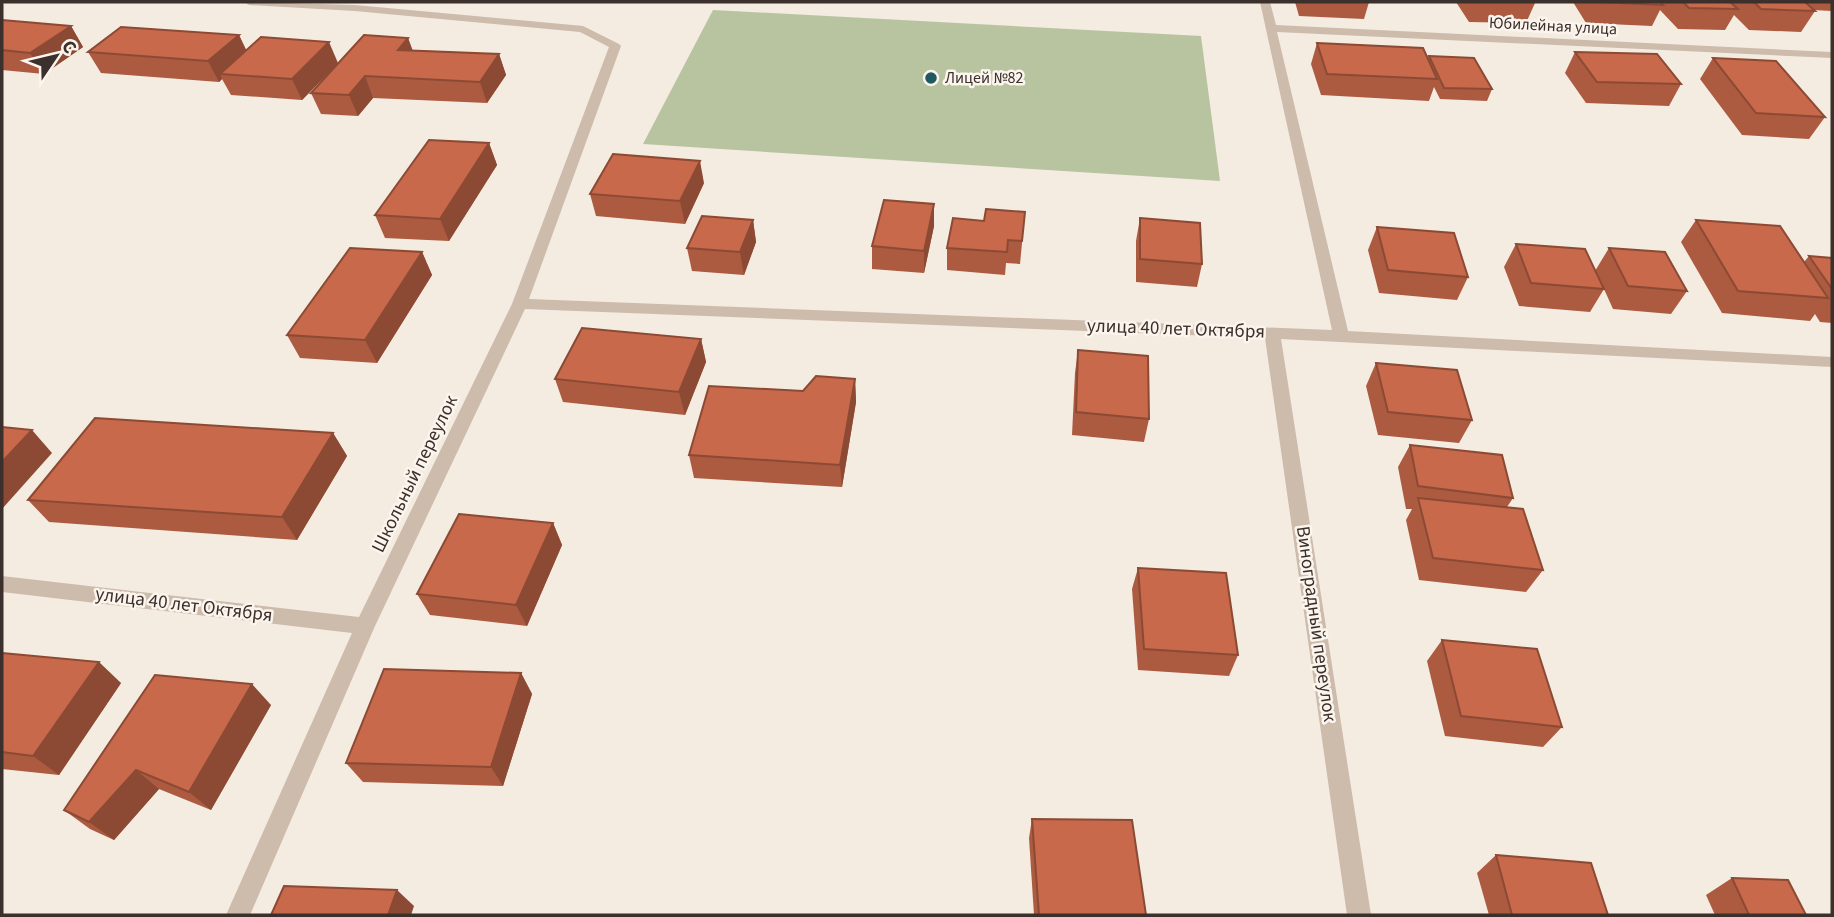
<svg xmlns="http://www.w3.org/2000/svg" width="1834" height="917" font-family="'Source Sans 3',sans-serif">
	<rect width="100%" height="100%" fill="#f4ebe1"/>
	<polygon fill="#b8c4a0" points="713,10 1201,36 1220,181 643,144"/>
	<g fill="none" stroke-linecap="round" stroke-linejoin="round">
		<polygon fill="#cdbbac" fill-rule="evenodd" points="244,2 355,5 583,26 619,44 621,46 529,299 1332,330 1260,2 1270,2 1276,25 1832,52 1832,58 1277,32 1348,331 1832,357 1832,367 1281,339 1371,915 1347,915 1265,338 525,309 375,626 250,915 226,915 352,633 2,592 2,576 359,617 512,304 609,47 580,32 355,11 249,5"/>
	</g>
	<g fill="#ac5a40">
		<polygon points="1295,2 1369,2 1364,19 1299,16"/>
		<polygon points="1456,2 1534,2 1535,3 1526,23 1469,22"/>
		<polygon points="1573,2 1832,2 1832,11 1813,10 1815,11 1801,32 1749,30 1734,15 1725,30 1678,29 1660,10 1652,26 1586,23"/>
		<polygon points="2,20 71,26 83,47 44,74 2,70"/>
		<polygon points="239,35 246,50 338,63 408,38 412,50 499,54 506,75 487,103 373,98 358,116 321,114 311,93 334,68 302,100 231,95 222,79 219,82 101,73 88,52"/>
		<polygon points="1317,43 1428,58 1429,56 1492,89 1487,101 1440,99 1434,87 1429,101 1321,95 1311,64"/>
		<polygon points="1575,52 1681,84 1669,106 1586,103 1565,73"/>
		<polygon points="1713,58 1825,117 1809,139 1742,135 1700,79"/>
		<polygon points="489,143 497,165 449,241 385,238 375,215"/>
		<polygon points="704,183 685,224 596,216 590,194"/>
		<polygon points="934,204 934,226 924,273 872,269 872,246"/>
		<polygon points="1025,212 1020,264 1006,263 1005,275 947,270 947,248 984,221"/>
		<polygon points="1140,218 1202,264 1197,287 1136,282 1136,241"/>
		<polygon points="753,220 756,242 744,275 692,271 687,248"/>
		<polygon points="1696,220 1804,262 1809,256 1832,258 1832,323 1820,322 1815,314 1810,321 1722,313 1681,242"/>
		<polygon points="1377,227 1468,277 1457,300 1379,293 1368,250"/>
		<polygon points="1516,244 1595,271 1609,248 1687,291 1671,314 1613,309 1604,289 1590,312 1519,306 1504,267"/>
		<polygon points="422,252 432,275 377,363 300,358 287,335"/>
		<polygon points="701,339 706,362 685,415 563,402 555,379"/>
		<polygon points="1078,350 1149,419 1144,442 1072,435 1075,373"/>
		<polygon points="1376,363 1472,420 1459,443 1378,435 1366,386"/>
		<polygon points="855,379 856,402 842,487 694,478 689,455 803,391"/>
		<polygon points="333,433 347,456 297,540 49,522 28,500"/>
		<polygon points="1410,445 1513,498 1507,507 1543,570 1526,592 1419,580 1406,520 1412,509 1406,509 1398,467"/>
		<polygon points="553,523 562,545 527,626 430,615 417,594"/>
		<polygon points="1138,568 1238,655 1229,676 1138,670 1132,589"/>
		<polygon points="1442,640 1562,727 1543,747 1445,736 1427,661"/>
		<polygon points="2,653 121,683 59,775 2,769"/>
		<polygon points="521,673 532,694 503,786 363,782 346,763"/>
		<polygon points="155,675 271,705 211,810 159,789 114,840 90,829 64,810"/>
		<polygon points="1032,819 1146,915 1034,915 1029,838"/>
		<polygon points="1496,855 1608,915 1489,915 1477,873"/>
		<polygon points="1732,878 1806,915 1715,915 1706,895"/>
	</g>
	<g fill="#8c4a34">
		<polygon points="71,26 83,47 44,74 30,53"/>
		<polygon points="239,35 249,56 220,74 222,79 219,82 208,61"/>
		<polygon points="408,38 416,59 398,50"/>
		<polygon points="329,42 338,63 302,100 292,79"/>
		<polygon points="499,54 506,75 487,103 480,82"/>
		<polygon points="365,76 373,98 358,116 349,95"/>
		<polygon points="489,143 497,165 449,241 440,219"/>
		<polygon points="700,161 704,183 685,224 680,201"/>
		<polygon points="934,204 934,226 924,273 924,251"/>
		<polygon points="753,220 756,242 744,275 740,252"/>
		<polygon points="422,252 432,275 377,363 365,340"/>
		<polygon points="701,339 706,362 685,415 679,392"/>
		<polygon points="855,379 856,402 842,487 840,465"/>
		<polygon points="32,430 52,453 2,509 2,462"/>
		<polygon points="333,433 347,456 297,540 282,517"/>
		<polygon points="553,523 562,545 527,626 516,605"/>
		<polygon points="99,662 121,683 59,775 33,756"/>
		<polygon points="521,673 532,694 503,786 491,767"/>
		<polygon points="252,684 271,705 211,810 189,792"/>
		<polygon points="136,770 159,789 114,840 89,822"/>
		<polygon points="397,890 414,906 411,915 388,915"/>
	</g>
	<g fill="#c8694b" stroke="#8c4a34" stroke-width="2">
		<polygon points="1596,2 1660,2 1663,5"/>
		<polygon points="1683,2 1730,2 1738,9 1689,8"/>
		<polygon points="1754,2 1805,2 1815,11 1761,9"/>
		<polygon points="2,20 71,26 30,53 2,50"/>
		<polygon points="121,27 239,35 208,61 88,52"/>
		<polygon points="364,35 408,38 398,50 499,54 480,82 365,76 349,95 311,93"/>
		<polygon points="261,37 329,42 292,79 220,74"/>
		<polygon points="1317,43 1423,48 1437,79 1327,74"/>
		<polygon points="1575,52 1657,54 1681,84 1597,82"/>
		<polygon points="1429,56 1474,58 1492,89 1444,88"/>
		<polygon points="1713,58 1776,61 1825,117 1756,113"/>
		<polygon points="429,140 489,143 440,219 375,215"/>
		<polygon points="613,154 700,161 680,201 590,194"/>
		<polygon points="884,200 934,204 924,251 872,246"/>
		<polygon points="986,209 1025,212 1022,241 1008,240 1007,252 947,248 953,218 984,221"/>
		<polygon points="702,216 753,220 740,252 687,248"/>
		<polygon points="1140,218 1200,223 1202,264 1140,259"/>
		<polygon points="1696,220 1780,226 1828,298 1738,291"/>
		<polygon points="1377,227 1454,233 1468,277 1388,270"/>
		<polygon points="1516,244 1585,249 1604,289 1531,283"/>
		<polygon points="350,248 422,252 365,340 287,335"/>
		<polygon points="1609,248 1665,252 1687,291 1628,286"/>
		<polygon points="1809,256 1832,258 1832,289"/>
		<polygon points="582,328 701,339 679,392 555,379"/>
		<polygon points="1078,350 1148,356 1149,419 1076,412"/>
		<polygon points="1376,363 1457,370 1472,420 1388,412"/>
		<polygon points="816,376 855,379 840,465 689,455 709,386 803,391"/>
		<polygon points="95,418 333,433 282,517 28,500"/>
		<polygon points="2,427 32,430 2,462"/>
		<polygon points="1410,445 1502,455 1513,498 1418,486"/>
		<polygon points="1418,498 1523,509 1543,570 1433,558"/>
		<polygon points="459,514 553,523 516,605 417,594"/>
		<polygon points="1138,568 1226,573 1238,655 1144,649"/>
		<polygon points="1442,640 1537,649 1562,727 1461,716"/>
		<polygon points="2,653 99,662 33,756 2,752"/>
		<polygon points="384,669 521,673 491,767 346,763"/>
		<polygon points="155,675 252,684 189,792 136,770 89,822 64,810"/>
		<polygon points="1032,819 1132,820 1146,915 1039,915"/>
		<polygon points="1496,855 1591,863 1608,915 1512,915"/>
		<polygon points="1732,878 1788,880 1806,915 1749,915"/>
		<polygon points="284,886 397,890 388,915 271,915"/>
	</g>
	<circle fill="#1f5a5e" stroke="#fbf5ee" stroke-width="2.5" cx="931" cy="78" r="7"/>
	<g text-anchor="middle" dominant-baseline="central" stroke-width="5" stroke-linejoin="round" paint-order="stroke">
		<g font-size="16" fill="#3b302b" stroke="#fbf5ee">
			<text transform="translate(1553 26) rotate(3)">Юбилейная улица</text>
		</g>
		<g font-size="16" fill="#3b302b" stroke="#fbf5ee" text-anchor="start">
			<text x="945" y="78">Лицей №82</text>
		</g>
		<g font-size="19" fill="#3b302b" stroke="#fbf5ee">
			<text transform="translate(1176 329) rotate(2)">улица 40 лет Октября</text>
			<text transform="translate(415 474) rotate(-64)">Школьный переулок</text>
			<text transform="translate(184 605) rotate(7)">улица 40 лет Октября</text>
			<text transform="translate(1316 624) rotate(82)">Виноградный переулок</text>
		</g>
	</g>
	<rect width="1834" height="917" fill="none" stroke="#3b302b" stroke-width="7"/>
	<g transform="translate(56 56) rotate(55)" stroke="#fbf5ee" stroke-width="5" paint-order="stroke">
	<path d="M0-5L12 26L0 18L-12 26Z" fill="#3b302b"/>
	<text y="-10" font-size="19" font-weight="bold" text-anchor="middle" fill="#3b302b">С</text>
	</g>
</svg>
